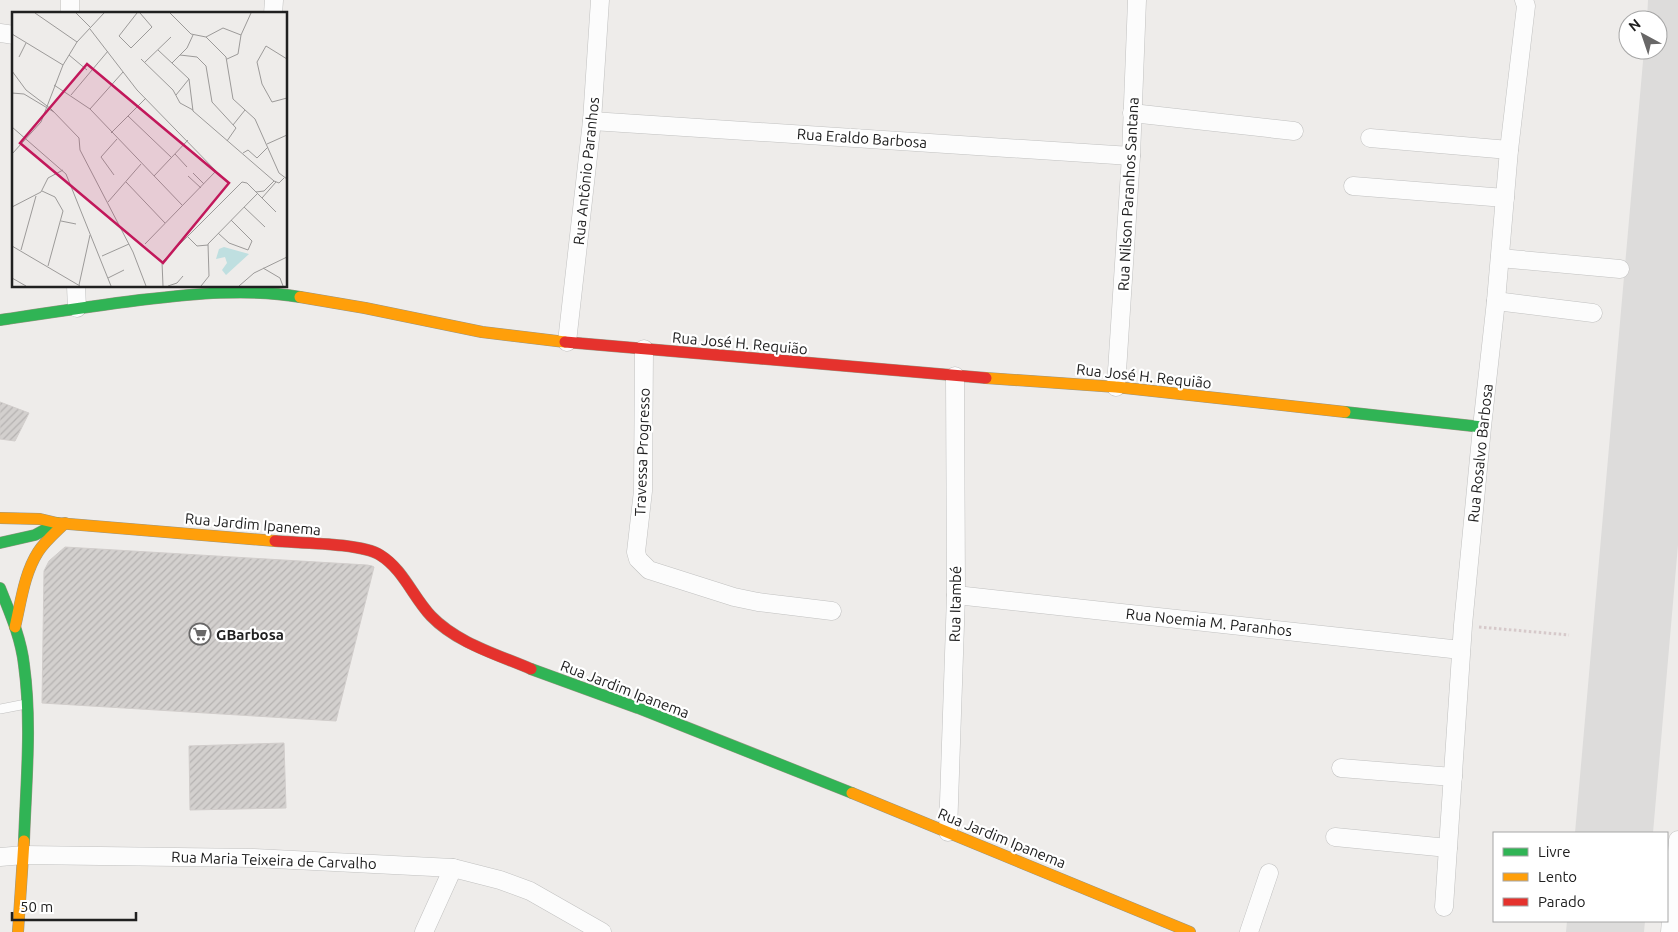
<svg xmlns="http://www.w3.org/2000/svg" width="1678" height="932" font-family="Ubuntu,sans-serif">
	<defs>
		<pattern id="building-hatch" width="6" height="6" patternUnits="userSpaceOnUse" patternTransform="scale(1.25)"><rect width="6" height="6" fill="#d3d0ce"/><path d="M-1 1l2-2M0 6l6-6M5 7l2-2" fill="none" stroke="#b5b2b1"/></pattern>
	</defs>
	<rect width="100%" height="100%" fill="#eeecea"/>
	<g fill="#dddcdb">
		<polygon points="1648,0 1678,0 1678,545 1653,833 1575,833 1644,50 1658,50 1658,20 1647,20"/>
		<polygon points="1567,921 1645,921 1644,932 1566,932"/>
	</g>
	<g fill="url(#building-hatch)" stroke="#d1cdcb">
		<polygon points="0,402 29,413 15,441 0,439"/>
		<polygon points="65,547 367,565 372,566 374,567 336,721 42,703 44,571 49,561"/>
		<polygon points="284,743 286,808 190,810 189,746"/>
	</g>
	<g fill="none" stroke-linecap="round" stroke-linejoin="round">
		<g stroke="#c1c1c0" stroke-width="10">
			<polyline id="lane" points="0,709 26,704"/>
		</g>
		<g stroke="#c1c1c0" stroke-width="19">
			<g id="street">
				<polyline points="70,14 70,0"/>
				<polyline points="273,14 274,0"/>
				<polyline points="0,33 14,35"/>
				<polyline points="1132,113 1294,131"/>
				<polyline points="592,121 1131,156"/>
				<polyline points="1370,138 1509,150"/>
				<polyline points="1353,186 1505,198"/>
				<polyline points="1500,258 1620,269"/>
				<polyline points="76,286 77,308"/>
				<polyline points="1496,301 1593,313"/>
				<polyline points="567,342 592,121 600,0"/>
				<polyline points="644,349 643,491 636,552 638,559 649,570 734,597 758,602 832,611"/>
				<polyline points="1116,387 1131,156 1137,0"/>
				<polyline points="956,595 1461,650"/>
				<polyline points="1341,768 1453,777"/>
				<polyline points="948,832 956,595 955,376"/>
				<polyline points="1335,837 1448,848"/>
				<polyline points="0,857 24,855 254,858 453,868 500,880 530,891 602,932"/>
				<polyline points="1444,907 1463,625 1482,427 1496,301 1509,150 1526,6 1524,0"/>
				<polyline points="424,932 453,868"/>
				<polyline points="1249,932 1269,873"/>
				<polyline points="1670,932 1678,840"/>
			</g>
		</g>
		<g stroke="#989583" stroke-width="12">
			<g id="fast">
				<path d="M0,320c47,-7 93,-14 140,-20 53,-6 107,-12 160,-3"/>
				<polyline points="1345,412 1482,427"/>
				<polyline points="0,543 35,535 57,523"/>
				<path d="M0,588c10,25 21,50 24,77 8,58 2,118 0,176"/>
				<polyline points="531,669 638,708 852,793"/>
			</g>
		</g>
		<g stroke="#989583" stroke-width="12">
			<g id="slow">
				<polyline points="300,297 365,308 482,332 565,342"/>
				<polyline points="986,378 1116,387 1345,412"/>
				<polyline points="0,518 40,519 57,523 275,541"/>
				<path d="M15,627c6,-25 9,-53 23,-75 7,-11 18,-20 27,-29"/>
				<polyline points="852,793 1190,932"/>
				<polyline points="18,932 24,841"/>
			</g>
		</g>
		<g stroke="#989583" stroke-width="12">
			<g id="jam">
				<polyline points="565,342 986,378"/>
				<path d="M275,541c24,2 86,2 105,14 23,14 33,42 51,61 26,27 65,38 100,53"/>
			</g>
		</g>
		<polyline stroke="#d6c9ca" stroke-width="3" stroke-dasharray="2.5 2.5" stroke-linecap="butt" points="1479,627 1569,635"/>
		<use href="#lane" stroke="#fcfcfc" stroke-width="9"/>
		<use href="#street" stroke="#fcfcfc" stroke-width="18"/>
		<use href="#fast" stroke="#30b455" stroke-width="11"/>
		<use href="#slow" stroke="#ff9f0a" stroke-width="11"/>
		<use href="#jam" stroke="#e5322d" stroke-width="11"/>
	</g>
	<defs>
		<g id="supermarket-ring" transform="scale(1.125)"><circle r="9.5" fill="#fff" stroke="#686767" stroke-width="1.5"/><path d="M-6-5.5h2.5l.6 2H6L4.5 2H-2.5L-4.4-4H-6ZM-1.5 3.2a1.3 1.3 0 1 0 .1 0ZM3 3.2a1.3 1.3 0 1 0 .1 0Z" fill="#686767"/></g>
	</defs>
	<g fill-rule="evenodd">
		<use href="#supermarket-ring" x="200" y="634"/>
	</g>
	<g text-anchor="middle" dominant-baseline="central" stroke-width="4.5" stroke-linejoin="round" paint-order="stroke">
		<g font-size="15" fill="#202020" stroke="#fff">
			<text transform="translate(862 138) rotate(4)">Rua Eraldo Barbosa</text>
			<text transform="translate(586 171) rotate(-84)">Rua Antônio Paranhos</text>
			<text transform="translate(1128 194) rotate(-87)">Rua Nilson Paranhos Santana</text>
			<text transform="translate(740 343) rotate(5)">Rua José H. Requião</text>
			<text transform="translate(1144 376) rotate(6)">Rua José H. Requião</text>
			<text transform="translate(642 452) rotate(-88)">Travessa Progresso</text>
			<text transform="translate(1480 453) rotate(-84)">Rua Rosalvo Barbosa</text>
			<text transform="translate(253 524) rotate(5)">Rua Jardim Ipanema</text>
			<text transform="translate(955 604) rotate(-89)">Rua Itambé</text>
			<text transform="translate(1209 622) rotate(6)">Rua Noemia M. Paranhos</text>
			<text transform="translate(625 689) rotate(21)">Rua Jardim Ipanema</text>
			<text transform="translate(1002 838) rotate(22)">Rua Jardim Ipanema</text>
			<text transform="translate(274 860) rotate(2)">Rua Maria Teixeira de Carvalho</text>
		</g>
		<g font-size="15" font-weight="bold" fill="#202020" stroke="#fff" text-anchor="start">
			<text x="216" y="634">GBarbosa</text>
		</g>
	</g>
	<g transform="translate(12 12)">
		<rect width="275" height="275" fill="#eeecea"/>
		<path d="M212,235l25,7 -23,21 -4,-5 5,-7 -2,-6 -9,2 3,-10z" fill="#bfdfe0"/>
		<path fill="none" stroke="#9c9a99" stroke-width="1" d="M23,1l42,29M64,1l15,15M125,1l-18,23 12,12 21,-21 -12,-14M158,1l21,21 15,3 20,20 7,42 22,20 24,54 8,6M78,17l47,61 79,81 -71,73M0,22l51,31M194,25l17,-9 18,7M146,38l31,29 4,32 81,70 5,2 5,-5M57,43l18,15M168,43l17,2 9,9 6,36 24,26 -9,13M7,45l7,-14M129,47l32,31 7,13 13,7M215,47l11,-5 3,-19 10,-22M275,47l-21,-13 -9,16 5,22 10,18 15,-4M133,50l26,-25M160,51l15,-15 6,-13M0,59l14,19 25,19 28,29 1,12 53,102 13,34M42,73l36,24 92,96M0,81l12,1 30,18M59,83l37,-44M164,83l13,-16M78,97l33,-37M116,104l44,42M221,113l12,-15M0,115l54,47 45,112M99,121l35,-35M255,132l20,-9M231,141l5,-3 9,8 11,-11M0,142l29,-32 22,-57 14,-23 27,-29M163,142l12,13M181,161l11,11M102,163l-13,-18 16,-18M142,164l34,-36M176,164l13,12M114,170l39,41M30,179l13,6 8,14 -15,55M244,180l8,-1 10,-10M250,186l14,-16M96,190l33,-38M0,195l29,-15 7,-14 15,-8M232,195l21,20M49,209l15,3M206,221l11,10 19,7 4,-9 -21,-21M176,225l9,9 11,-1M0,234l68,40M9,238l15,-54M90,244l27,-12M251,256l17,10 3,8M0,266l14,8M96,266l16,-8M67,273l11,-50M151,274l-1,-24 80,-80 5,1 29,29M156,274l9,-3 6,-7M189,274l8,-10 -1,-32 49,-50M227,274l15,-13 33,-16"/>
		<path fill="#c2185b" fill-opacity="0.15" stroke="#c2185b" stroke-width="2.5" d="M75,52l142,119 -66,80 -143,-120z"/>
		<rect width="275" height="275" fill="none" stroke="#202020" stroke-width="2.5"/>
	</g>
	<rect x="1493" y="832" width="175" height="90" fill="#ffffff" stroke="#a6a6a6"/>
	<rect x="1503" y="848" width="25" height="8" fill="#30b455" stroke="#a6a6a6"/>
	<text x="1538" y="857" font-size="15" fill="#202020">Livre</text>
	<rect x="1503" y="873" width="25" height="8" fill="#ff9f0a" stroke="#a6a6a6"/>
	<text x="1538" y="882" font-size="15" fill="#202020">Lento</text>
	<rect x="1503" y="898" width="25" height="8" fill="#e5322d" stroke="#a6a6a6"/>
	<text x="1538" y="907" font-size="15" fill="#202020">Parado</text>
	<g transform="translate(1643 35) rotate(320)"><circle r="24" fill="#ffffff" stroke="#a6a6a6"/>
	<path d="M0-4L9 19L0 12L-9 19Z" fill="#686767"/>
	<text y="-8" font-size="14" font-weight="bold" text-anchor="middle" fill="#202020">N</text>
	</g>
	<path d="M12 912v8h124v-8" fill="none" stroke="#202020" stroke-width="2.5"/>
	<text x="20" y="912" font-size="15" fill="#202020" stroke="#ffffff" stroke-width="4" paint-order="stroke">50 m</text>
</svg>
